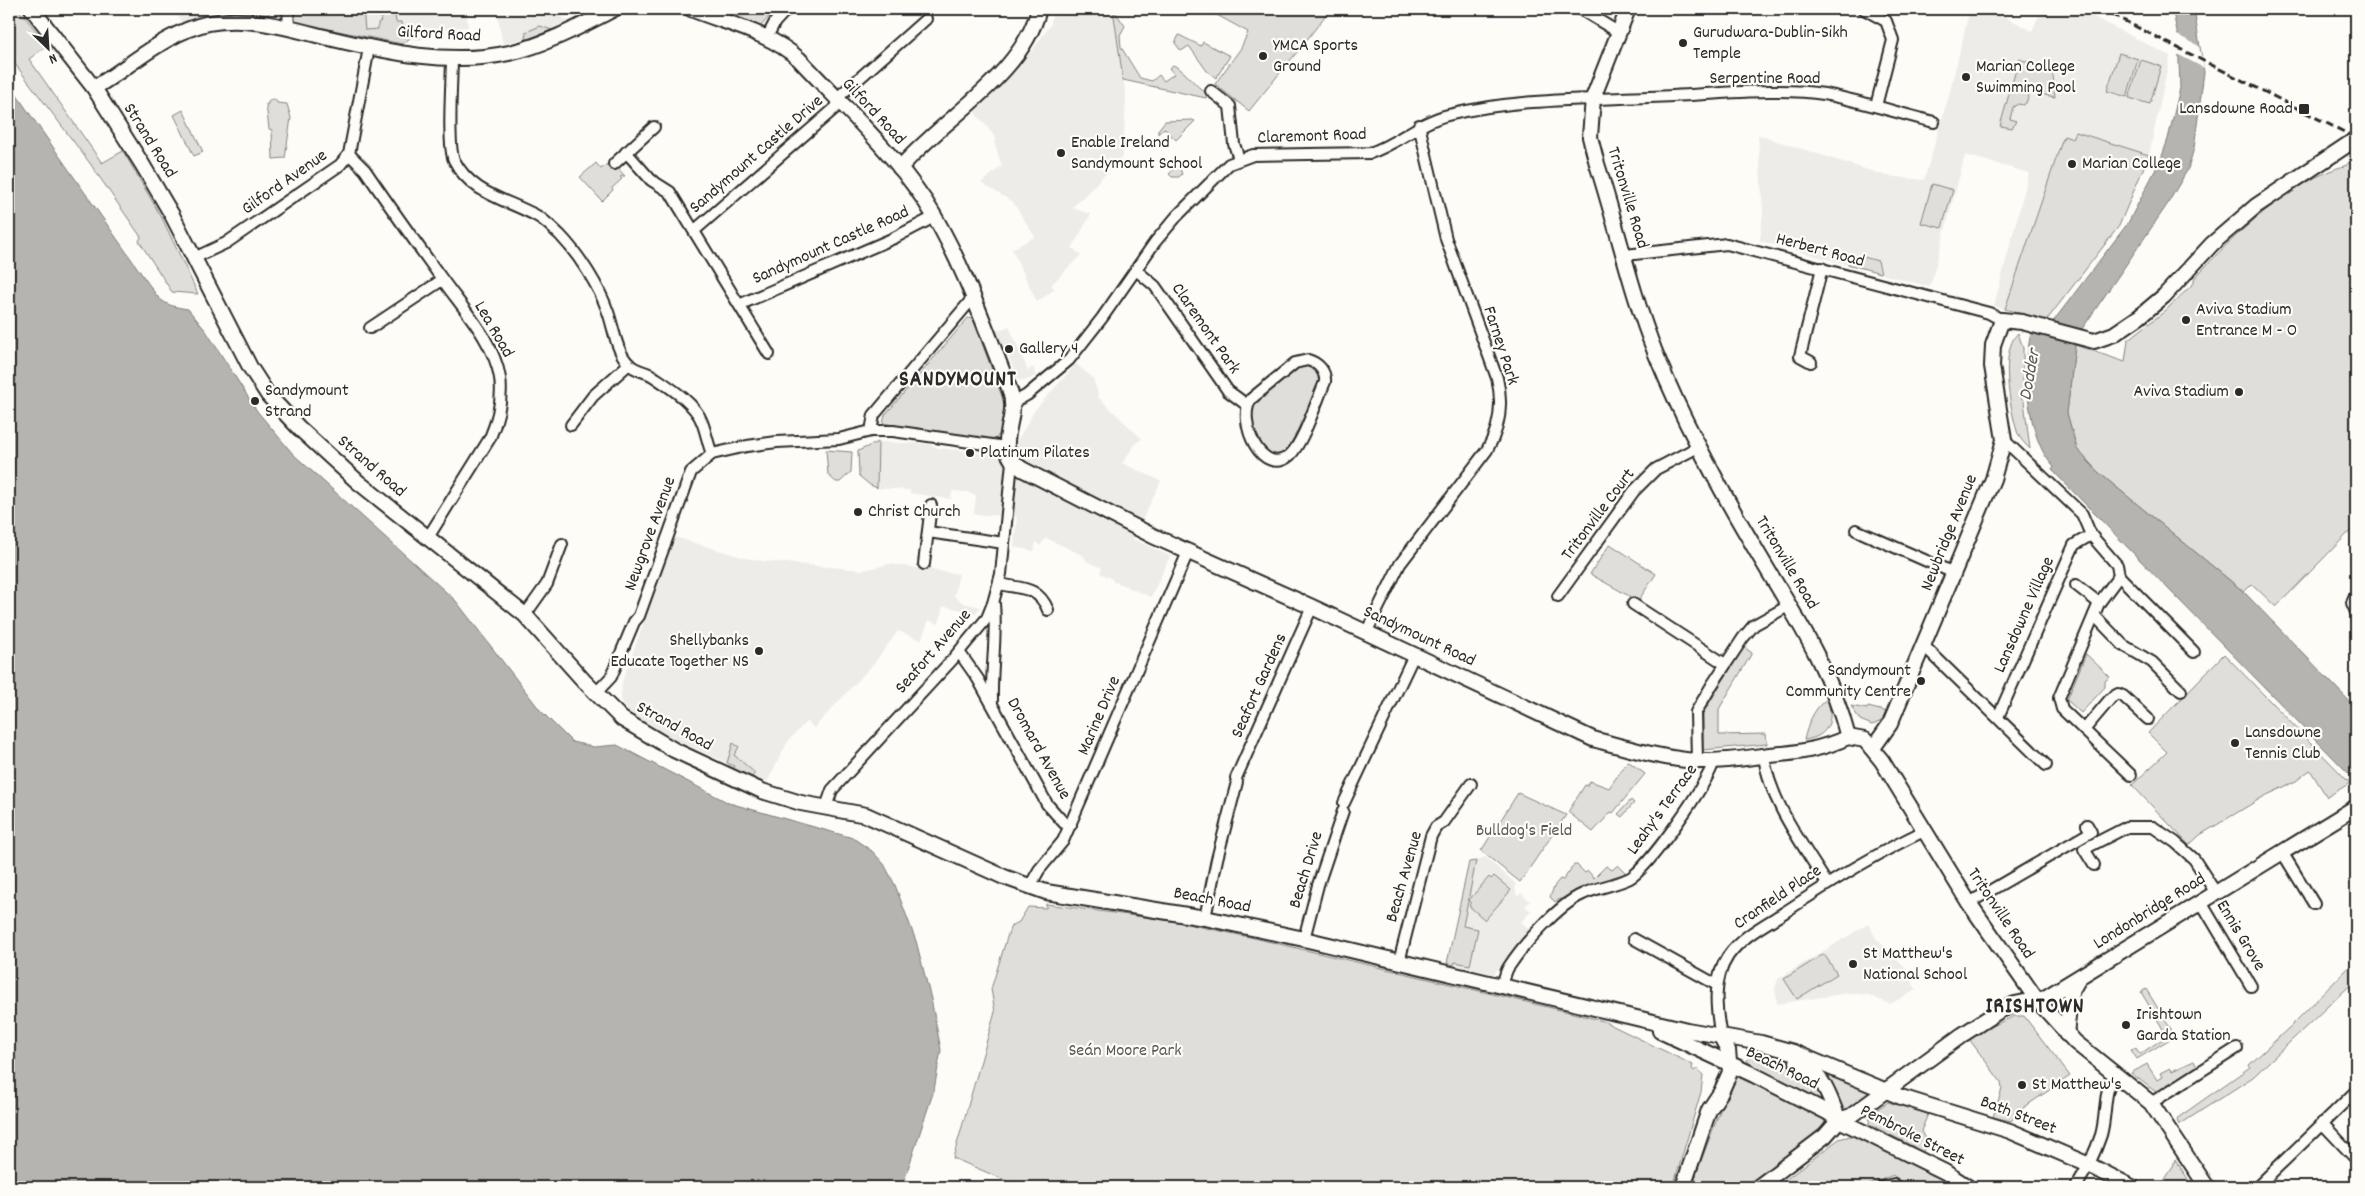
<svg xmlns="http://www.w3.org/2000/svg" width="2365" height="1196" font-family="Dekko,sans-serif">
	<rect width="100%" height="100%" fill="#fdfcf7"/>
	<filter id="ink" filterUnits="userSpaceOnUse"><feTurbulence type="fractalNoise" baseFrequency=".02" numOctaves="2"/><feDisplacementMap in="SourceGraphic" scale="10" xChannelSelector="R" yChannelSelector="G"/><feConvolveMatrix kernelMatrix="1 2 1 2 8 2 1 2 1" color-interpolation-filters="sRGB"/></filter>
	<g filter="url(#ink)">
		<g fill="#edece8">
			<polygon points="175,9 268,9 269,15 246,12 218,11 193,18 182,24"/>
			<polygon points="293,9 466,9 468,27 430,30 421,40 409,39 402,44"/>
			<polygon points="496,9 551,9 569,22 537,36 503,44"/>
			<polygon points="1053,9 1113,9 1126,97 1123,156 1072,208 1091,214 1072,248 1081,255 1051,285 1055,289 1037,302 1012,249 1035,237 1013,202 981,183 1002,166 994,142 996,138 973,110 1032,51 1051,24"/>
			<polygon points="1970,9 1991,9 2032,31 2042,9 2078,9 2170,56 2149,155 2119,226 2046,321 1994,306 2029,173 1965,155 1930,287 1760,241 1763,212 1758,135 1887,176 1924,180 1949,95"/>
			<polygon points="1009,326 1028,371 1033,367 1036,376 1027,380 1019,380 1015,376 1017,375 996,331"/>
			<polygon points="1076,364 1093,378 1099,398 1142,439 1136,443 1122,463 1161,481 1133,539 1170,556 1151,597 1116,582 1114,583 1111,578 1100,573 1102,568 1086,561 1084,556 1046,538 1040,546 1036,542 1034,551 1014,547 1017,517 974,514 976,496 967,492 952,491 951,499 910,493 910,490 877,488 878,442 928,444 938,448 998,454 1011,451 1035,410"/>
			<polygon points="675,537 745,558 763,561 864,570 890,564 959,574 954,596 963,603 980,607 976,613 943,606 939,624 929,620 921,640 898,631 875,662 814,728 807,721 788,741 767,782 734,769 734,766 671,738 629,712 621,700 622,682"/>
			<polygon points="1485,857 1515,883 1516,894 1518,896 1521,893 1530,901 1525,906 1531,911 1521,922 1531,930 1494,974 1454,965 1476,861"/>
			<polygon points="1868,924 1876,938 1907,970 1916,990 1890,1004 1868,995 1848,993 1777,1004 1775,989 1778,979"/>
		</g>
		<g fill="#dfdeda" stroke="#858482">
			<polygon points="9,9 18,9 48,45 29,59 102,163 123,151 162,218 198,294 172,292 139,241 141,237 89,162 9,56"/>
			<polygon points="222,9 268,9 269,15 223,11"/>
			<polygon points="293,9 363,9 365,30 378,29 378,23 381,21 380,10 377,9 394,9 396,22 401,22 409,39 402,44 294,22"/>
			<polygon points="731,9 746,9 769,17 761,26 728,16"/>
			<path d="M1113,9l12,17 -5,9 1,12 19,31 12,3 7,-6 5,6 10,-7 -5,-6 4,-3c14,6 21,21 35,29l-2,4 -83,-18z"/>
			<path d="M1206,9h124c-25,35 -54,68 -81,102l-34,-27 26,-36 7,-16z"/>
			<polygon points="540,26 552,30 525,40 526,32"/>
			<polygon points="1179,35 1201,46 1203,42 1230,56 1216,78 1207,71 1189,46 1181,51 1175,43"/>
			<polygon points="2119,53 2138,59 2127,97 2107,91"/>
			<polygon points="2019,59 2050,69 2053,76 2055,97 2030,92 2026,103 2023,105 2018,104 2013,107 2010,119 2016,121 2012,128 2000,126"/>
			<polygon points="2141,60 2161,66 2150,104 2129,98"/>
			<polygon points="275,99 277,103 287,104 291,118 285,158 273,159 272,130 269,129 266,104 268,104 269,100"/>
			<polygon points="183,110 203,152 194,156 174,115"/>
			<polygon points="1192,120 1195,121 1176,140 1164,128 1158,134 1158,130 1165,121"/>
			<polygon points="2076,132 2149,155 2119,226 2046,321 2005,309 2062,141 2064,136 2073,139"/>
			<path d="M2356,150v375l-80,82 -24,-23 -8,8 -146,-120 -21,-23 -10,-36 8,-68 50,17 3,-22 37,-29 29,-28v-4c38,-43 98,-99 153,-114z"/>
			<polygon points="611,161 625,176 620,177 622,179 612,188 613,190 602,201 580,177 596,163 601,169"/>
			<polygon points="1173,163 1179,167 1182,174 1179,177 1172,177 1169,174 1173,170 1170,166"/>
			<polygon points="1932,184 1953,190 1942,228 1921,223"/>
			<polygon points="1860,256 1878,261 1881,273 1847,264"/>
			<polygon points="968,318 973,319 1007,410 1003,430 992,443 883,423 885,415"/>
			<path d="M2018,333l5,15v41l-3,7 4,5 6,48c-5,-5 -11,-11 -13,-18 -7,-23 -18,-80 1,-98z"/>
			<path d="M1301,364c10,1 18,5 19,16l-28,66 -10,8 -10,1c-16,-11 -24,-32 -19,-50z"/>
			<polygon points="878,442 877,488 870,485 859,476 858,451"/>
			<polygon points="826,450 852,452 851,472 840,482 836,482 828,475"/>
			<polygon points="1610,544 1656,574 1638,601 1590,574"/>
			<polygon points="1744,647 1752,653 1719,709 1719,735 1766,734 1767,744 1703,750 1703,713"/>
			<polygon points="2086,654 2110,677 2105,681 2105,687 2081,713 2067,700"/>
			<polygon points="2224,654 2350,783 2327,797 2310,770 2296,781 2263,797 2200,835 2189,845 2132,785 2167,752 2148,733"/>
			<path d="M1827,699c8,22 1,38 -23,41 3,-14 10,-33 23,-41z"/>
			<polygon points="1851,706 1867,709 1868,707 1888,712 1882,721 1872,725 1860,720"/>
			<polygon points="733,743 739,747 734,755 755,773 752,777 734,769 734,766 727,763"/>
			<polygon points="1628,761 1645,774 1613,813 1611,812 1593,832 1568,812 1585,785 1587,786 1590,781 1609,788"/>
			<polygon points="1518,793 1566,815 1520,882 1481,851"/>
			<polygon points="1631,800 1634,803 1622,817 1618,814"/>
			<polygon points="1476,861 1463,926 1478,929 1470,965 1455,962 1454,965 1447,963 1469,862"/>
			<polygon points="1574,865 1577,865 1585,873 1588,871 1594,878 1606,866 1612,870 1618,865 1625,872 1622,877 1572,893 1555,902 1550,897 1555,885 1560,879 1563,880"/>
			<polygon points="1494,876 1511,890 1485,920 1469,906 1471,902 1469,900 1489,877 1491,879"/>
			<polygon points="1046,904 1173,921 1254,938 1573,1013 1603,1021 1689,1063 1693,1065 1692,1069 1694,1071 1697,1068 1703,1075 1701,1092 1673,1187 1021,1187 953,1158 995,1012 991,989 1009,931 1011,926 1019,922 1028,907 1046,908"/>
			<polygon points="1824,954 1837,974 1797,999 1784,979"/>
			<polygon points="2356,960 2356,980 2330,1004 2253,1077 2179,1125 2177,1120 2179,1117 2250,1067 2249,1065 2293,1024"/>
			<polygon points="2146,989 2175,1036 2137,1059 2131,1050 2136,1048 2140,1054 2167,1036 2141,992"/>
			<polygon points="2015,1016 2024,1016 2070,1076 2023,1108 2011,1121 1993,1117 2002,1089 2001,1082 1969,1039 1987,1028"/>
			<path d="M1756,1052c36,15 52,14 70,51l-75,-37 -4,-6z"/>
			<polygon points="2194,1061 2198,1067 2157,1093 2131,1073 2147,1064 2157,1080 2162,1077 2160,1073 2170,1068 2172,1071"/>
			<polygon points="1734,1074 1825,1120 1822,1131 1748,1187 1691,1187"/>
			<polygon points="1825,1074 1871,1092 1844,1113"/>
			<polygon points="1888,1102 1928,1114 1921,1131 1927,1143 1922,1154 1915,1151 1914,1147 1869,1124 1870,1114"/>
			<polygon points="1850,1136 1864,1136 1959,1187 1907,1187 1893,1175 1864,1187 1806,1187 1803,1185 1800,1187 1776,1187 1839,1139"/>
			<polygon points="2175,1159 2193,1187 2160,1187 2173,1167"/>
		</g>
		<g fill="#b5b4b1" stroke="#7e7d7b">
			<path d="M2172,9h22l10,63 -10,76 -6,21 -21,36 -85,124 -7,16 -8,68 10,36 21,23 146,120 112,116v73l-304,-311 2,-3c-27,-27 -32,-98 -23,-134l11,3 86,-113 33,-64 7,-20 12,-51 -2,-53z"/>
			<path d="M9,84l148,212c9,10 19,11 31,13l18,22 51,80 36,43 163,147 84,109 32,32 22,5 23,-2 112,58 124,35 19,13 12,13 11,21 21,56 15,58 10,51 -7,40 -32,97h-893z"/>
		</g>
		<polygon fill="#fdfcf7" points="2175,34 2199,46 2204,68 2177,54"/>
		<g fill="none" stroke-linecap="round" stroke-linejoin="round">
			<g stroke="#2b2b2b" stroke-width="14">
				<g id="street">
					<polyline points="288,9 289,28"/>
					<polyline points="1580,9 1618,32"/>
					<polyline points="1864,9 1886,21 1893,40 1876,106"/>
					<polyline points="767,37 775,22 787,9"/>
					<path d="M452,58c0,20 -5,88 2,102 17,34 52,39 83,56 8,4 16,13 23,19 19,20 39,51 48,77 6,17 8,39 21,52 6,7 16,7 24,12 16,11 42,27 49,46 4,10 6,22 10,32"/>
					<polyline points="1211,91 1230,106 1234,144 1239,159"/>
					<polyline points="836,99 926,19"/>
					<polyline points="626,152 651,180 670,192 769,354"/>
					<path d="M349,154l16,16c25,37 51,73 77,109 21,30 52,62 58,99 3,21 -2,41 -10,60l-63,101"/>
					<polyline points="614,164 654,127"/>
					<polyline points="695,230 841,103"/>
					<polyline points="1625,255 1727,244 1989,313 2002,320"/>
					<polyline points="194,258 226,243 340,165 349,154 369,48"/>
					<polyline points="1136,270 1155,286 1228,391 1247,405"/>
					<polyline points="741,304 894,238 934,217"/>
					<polyline points="370,328 442,280"/>
					<path d="M1308,360c10,3 18,11 17,22 -8,18 -22,61 -35,73 -27,24 -54,-33 -39,-56l44,-36z"/>
					<polyline points="1811,362 1800,356 1822,268"/>
					<path d="M1013,403l14,-8 42,-35 33,-42 53,-76 22,-26 52,-52 24,-9 117,-2c28,-9 49,-31 78,-38 73,-18 150,-15 225,-19 44,-2 109,-9 151,-2 37,7 74,19 110,28"/>
					<polyline points="571,425 593,396 629,364"/>
					<polyline points="871,431 874,415 972,299"/>
					<polyline points="2004,440 2082,514 2091,535 2117,565 2119,576 2099,603 2059,698 2062,709 2131,775"/>
					<polyline points="1856,530 1954,573"/>
					<polyline points="928,532 1004,543"/>
					<polyline points="924,564 931,505"/>
					<polyline points="2119,576 2194,652"/>
					<path d="M999,584c23,5 39,2 49,26"/>
					<polyline points="2076,585 2099,603"/>
					<polyline points="2356,594 2352,603 2356,612"/>
					<polyline points="1558,596 1634,491 1656,469 1698,447"/>
					<polyline points="1633,604 1725,664"/>
					<polyline points="525,615 547,584 562,544"/>
					<polyline points="2094,615 2123,645 2152,662 2181,691"/>
					<path d="M1366,633l34,-69 87,-114c13,-22 16,-47 10,-72l-51,-139 -27,-114"/>
					<polyline points="1924,646 2046,765"/>
					<polyline points="959,652 978,679 1047,804 1064,823 1071,825"/>
					<polyline points="596,693 611,677 634,622 639,616 691,472 712,454 747,446 777,442 839,439 871,431 893,431 1006,447"/>
					<path d="M992,701c-1,-32 5,-65 2,-97"/>
					<polyline points="1998,717 2074,545 2091,535"/>
					<polyline points="2084,730 2111,698 2118,694 2123,696 2148,719"/>
					<path d="M1764,756c5,45 40,90 63,128"/>
					<polyline points="1697,761 1696,712 1712,685 1743,638 1754,625 1790,605"/>
					<polyline points="1236,778 1312,607"/>
					<polyline points="1344,803 1414,655"/>
					<polyline points="826,807 832,790 952,660 987,618 993,603 1001,574 1012,462"/>
					<polyline points="2282,852 2314,904"/>
					<polyline points="2094,865 2084,849 2127,827 2153,827 2175,842 2194,859 2216,893"/>
					<polyline points="1030,886 1039,870 1063,841 1188,552"/>
					<polyline points="2201,902 2251,986"/>
					<polyline points="1969,903 2091,832 2087,825"/>
					<polyline points="1205,918 1217,859 1237,782"/>
					<polyline points="1304,939 1318,885 1343,811"/>
					<polyline points="1634,939 1717,985"/>
					<polyline points="1399,962 1431,836 1436,827 1444,822 1471,784"/>
					<path d="M1502,986c2,-5 3,-13 6,-18 15,-23 50,-63 75,-74 15,-7 33,-9 47,-16 19,-11 78,-95 84,-117"/>
					<path d="M1721,1037c-5,-27 -9,-57 7,-81 14,-20 38,-32 57,-44 45,-30 90,-58 139,-81"/>
					<polyline points="2151,1103 2237,1048"/>
					<polyline points="2322,1123 2356,1159"/>
					<polyline points="1882,1187 1894,1184 1898,1187"/>
					<path d="M2076,1187c10,-16 19,-34 25,-52 6,-21 2,-42 13,-61"/>
					<polyline points="2257,1187 2356,1091"/>
				</g>
			</g>
			<g stroke="#2b2b2b" stroke-width="18">
				<g id="secondary">
					<polyline points="32,9 94,88 142,164 172,215 250,367 268,395 299,428 358,482 525,615 584,681 622,719 674,750 762,791 801,803 866,815 1004,877 1046,892 1205,918 1304,939 1687,1030 1761,1043 1793,1052 1901,1097 2010,1131 2089,1165 2132,1187"/>
					<path d="M691,9c37,15 77,23 108,50 43,46 91,90 126,142 36,56 60,126 84,187 13,33 -20,59 13,81l131,67 159,71 281,132c34,9 70,20 105,22 24,1 48,-3 72,-6 28,-2 53,-6 78,-18"/>
					<path d="M1628,9l-35,89 -3,39 7,27c20,62 34,128 58,188 13,32 27,63 43,93 16,31 33,63 51,93 38,67 79,122 99,199"/>
					<path d="M94,88c37,-22 72,-56 115,-65 39,-8 83,6 120,15 58,14 121,28 180,15 37,-8 72,-27 105,-44"/>
					<path d="M900,168c44,-51 122,-92 139,-159"/>
					<polyline points="1848,737 1865,740 1882,761 1969,903 2037,1000 2075,1042 2151,1103 2207,1187"/>
					<polyline points="1873,748 1890,724 1993,479 2004,440 1992,366 1993,345 2002,320 2022,322 2094,341 2114,334 2139,317 2164,296 2212,244 2256,206 2356,139"/>
					<polyline points="1660,1031 1754,1075 1827,1112 1839,1120 1945,1172 1968,1187"/>
					<polyline points="2066,1034 2071,992 2079,978"/>
					<path d="M1797,1062c28,12 31,33 42,58"/>
					<polyline points="1683,1187 1709,1110 1721,1092 1730,1072 1728,1050 1721,1037"/>
					<polyline points="1758,1187 1825,1136 1839,1120 1851,1116 1962,1035 1999,1011 2015,1004 2045,998 2053,993 2356,807"/>
				</g>
			</g>
			<use href="#street" stroke="#fdfcf7" stroke-width="10"/>
			<use href="#secondary" stroke="#fdfcf7" stroke-width="14"/>
			<polyline stroke="#2b2b2b" stroke-width="3" stroke-dasharray="8 4" stroke-linecap="butt" points="2101,9 2356,138"/>
		</g>
	</g>
	<g fill="#2b2b2b" stroke="#fdfcf7" stroke-width="2">
		<circle cx="1683" cy="43" r="5"/>
		<circle cx="1263" cy="56" r="5"/>
		<circle cx="1966" cy="77" r="5"/>
		<rect x="2298" y="103" width="12" height="12" rx="2.5"/>
		<circle cx="1061" cy="153" r="5"/>
		<circle cx="2072" cy="164" r="5"/>
		<circle cx="2186" cy="320" r="5"/>
		<circle cx="1009" cy="349" r="5"/>
		<circle cx="2239" cy="392" r="5"/>
		<circle cx="255" cy="401" r="5"/>
		<circle cx="970" cy="453" r="5"/>
		<circle cx="858" cy="512" r="5"/>
		<circle cx="759" cy="651" r="5"/>
		<circle cx="1921" cy="681" r="5"/>
		<circle cx="2235" cy="743" r="5"/>
		<circle cx="1853" cy="964" r="5"/>
		<circle cx="2126" cy="1025" r="5"/>
		<circle cx="2022" cy="1085" r="5"/>
	</g>
	<g text-anchor="middle" dominant-baseline="central" stroke-width="4.5" stroke-linejoin="round" paint-order="stroke">
		<g font-size="18" fill="#2b2b2b" stroke="#fdfcf7" text-anchor="start">
			<text x="1693" y="33">Gurudwara-Dublin-Sikh<tspan x="1693" dy="21">Temple</tspan></text>
			<text x="1273" y="46">YMCA Sports<tspan x="1273" dy="21">Ground</tspan></text>
			<text x="1976" y="67">Marian College<tspan x="1976" dy="21">Swimming Pool</tspan></text>
			<text x="2293" y="109" text-anchor="end">Lansdowne Road</text>
			<text x="1071" y="143">Enable Ireland<tspan x="1071" dy="21">Sandymount School</tspan></text>
			<text x="2082" y="164">Marian College</text>
			<text x="2196" y="310">Aviva Stadium<tspan x="2196" dy="21">Entrance M - O</tspan></text>
			<text x="1019" y="349">Gallery 4</text>
			<text x="265" y="391">Sandymount<tspan x="265" dy="21">Strand</tspan></text>
			<text x="2229" y="392" text-anchor="end">Aviva Stadium</text>
			<text x="980" y="453">Platinum Pilates</text>
			<text x="868" y="512">Christ Church</text>
			<text x="749" y="641" text-anchor="end">Shellybanks<tspan x="749" dy="21">Educate Together NS</tspan></text>
			<text x="1911" y="671" text-anchor="end">Sandymount<tspan x="1911" dy="21">Community Centre</tspan></text>
			<text x="2245" y="733">Lansdowne<tspan x="2245" dy="21">Tennis Club</tspan></text>
			<text x="1863" y="954">St Matthew's<tspan x="1863" dy="21">National School</tspan></text>
			<text x="2136" y="1015">Irishtown<tspan x="2136" dy="21">Garda Station</tspan></text>
			<text x="2032" y="1085">St Matthew's</text>
		</g>
		<g font-size="18" fill="#2b2b2b" stroke="#fdfcf7">
			<text transform="translate(439 35) rotate(3)">Gilford Road</text>
			<text x="1765" y="79">Serpentine Road</text>
			<text transform="translate(873 112) rotate(47)">Gilford Road</text>
			<text transform="translate(1312 137) rotate(-2)">Claremont Road</text>
			<text transform="translate(149 141) rotate(58)">Strand Road</text>
			<text transform="translate(757 155) rotate(-41)">Sandymount Castle Drive</text>
			<text transform="translate(285 183) rotate(-35)">Gilford Avenue</text>
			<text transform="translate(1627 198) rotate(73)">Tritonville Road</text>
			<text transform="translate(831 246) rotate(-24)">Sandymount Castle Road</text>
			<text transform="translate(1820 251) rotate(15)">Herbert Road</text>
			<text transform="translate(1205 329) rotate(55)">Claremont Park</text>
			<text transform="translate(493 330) rotate(60)">Lea Road</text>
			<text transform="translate(1500 346) rotate(72)">Farney Park</text>
			<text transform="translate(371 467) rotate(41)">Strand Road</text>
			<text transform="translate(1599 515) rotate(-53)">Tritonville Court</text>
			<text transform="translate(1950 533) rotate(-68)">Newbridge Avenue</text>
			<text transform="translate(651 534) rotate(-70)">Newgrove Avenue</text>
			<text transform="translate(1786 563) rotate(59)">Tritonville Road</text>
			<text transform="translate(2025 615) rotate(-66)">Lansdowne Village</text>
			<text transform="translate(1419 637) rotate(25)">Sandymount Road</text>
			<text transform="translate(934 652) rotate(-49)">Seafort Avenue</text>
			<text transform="translate(1260 686) rotate(-66)">Seafort Gardens</text>
			<text transform="translate(1100 716) rotate(-67)">Marine Drive</text>
			<text transform="translate(674 727) rotate(29)">Strand Road</text>
			<text transform="translate(1038 749) rotate(61)">Dromard Avenue</text>
			<text transform="translate(1663 810) rotate(-54)">Leahy's Terrace</text>
			<text transform="translate(1307 870) rotate(-73)">Beach Drive</text>
			<text transform="translate(1405 877) rotate(-74)">Beach Avenue</text>
			<text transform="translate(1778 898) rotate(-34)">Cranfield Place</text>
			<text transform="translate(1212 901) rotate(11)">Beach Road</text>
			<text transform="translate(2150 912) rotate(-32)">Londonbridge Road</text>
			<text transform="translate(2000 914) rotate(56)">Tritonville Road</text>
			<text transform="translate(2240 936) rotate(59)">Ennis Grove</text>
			<text transform="translate(1782 1069) rotate(26)">Beach Road</text>
			<text transform="translate(2018 1116) rotate(21)">Bath Street</text>
			<text transform="translate(1912 1136) rotate(27)">Pembroke Street</text>
		</g>
		<g font-size="18" fill="#585857" stroke="#fdfcf7">
			<text x="1524" y="831">Bulldog's Field</text>
			<text x="1125" y="1051">Seán Moore Park</text>
		</g>
		<g font-size="19" font-style="italic" fill="#5b5b5a" stroke="#fdfcf7">
			<text transform="translate(2031 375) rotate(-80)">Dodder</text>
		</g>
		<g font-size="22" font-weight="bold" letter-spacing="1" fill="#2b2b2b" stroke="#fdfcf7">
			<text x="958" y="380">SANDYMOUNT</text>
			<text x="2035" y="1007">IRISHTOWN</text>
		</g>
	</g>
	<rect width="2365" height="1196" fill="none" stroke="#fdfcf7" stroke-width="30"/>
	<rect x="15" y="15" width="2335" height="1166" fill="none" stroke="#2b2b2b" stroke-width="2" filter="url(#ink)"/>
	<g transform="translate(48 48) rotate(155)" stroke="#fdfcf7" stroke-width="4" paint-order="stroke">
	<path d="M0-4L9 19L0 12L-9 19Z" fill="#2b2b2b"/>
	<text y="-8" font-size="14" font-weight="bold" text-anchor="middle" fill="#2b2b2b">N</text>
	</g>
</svg>
